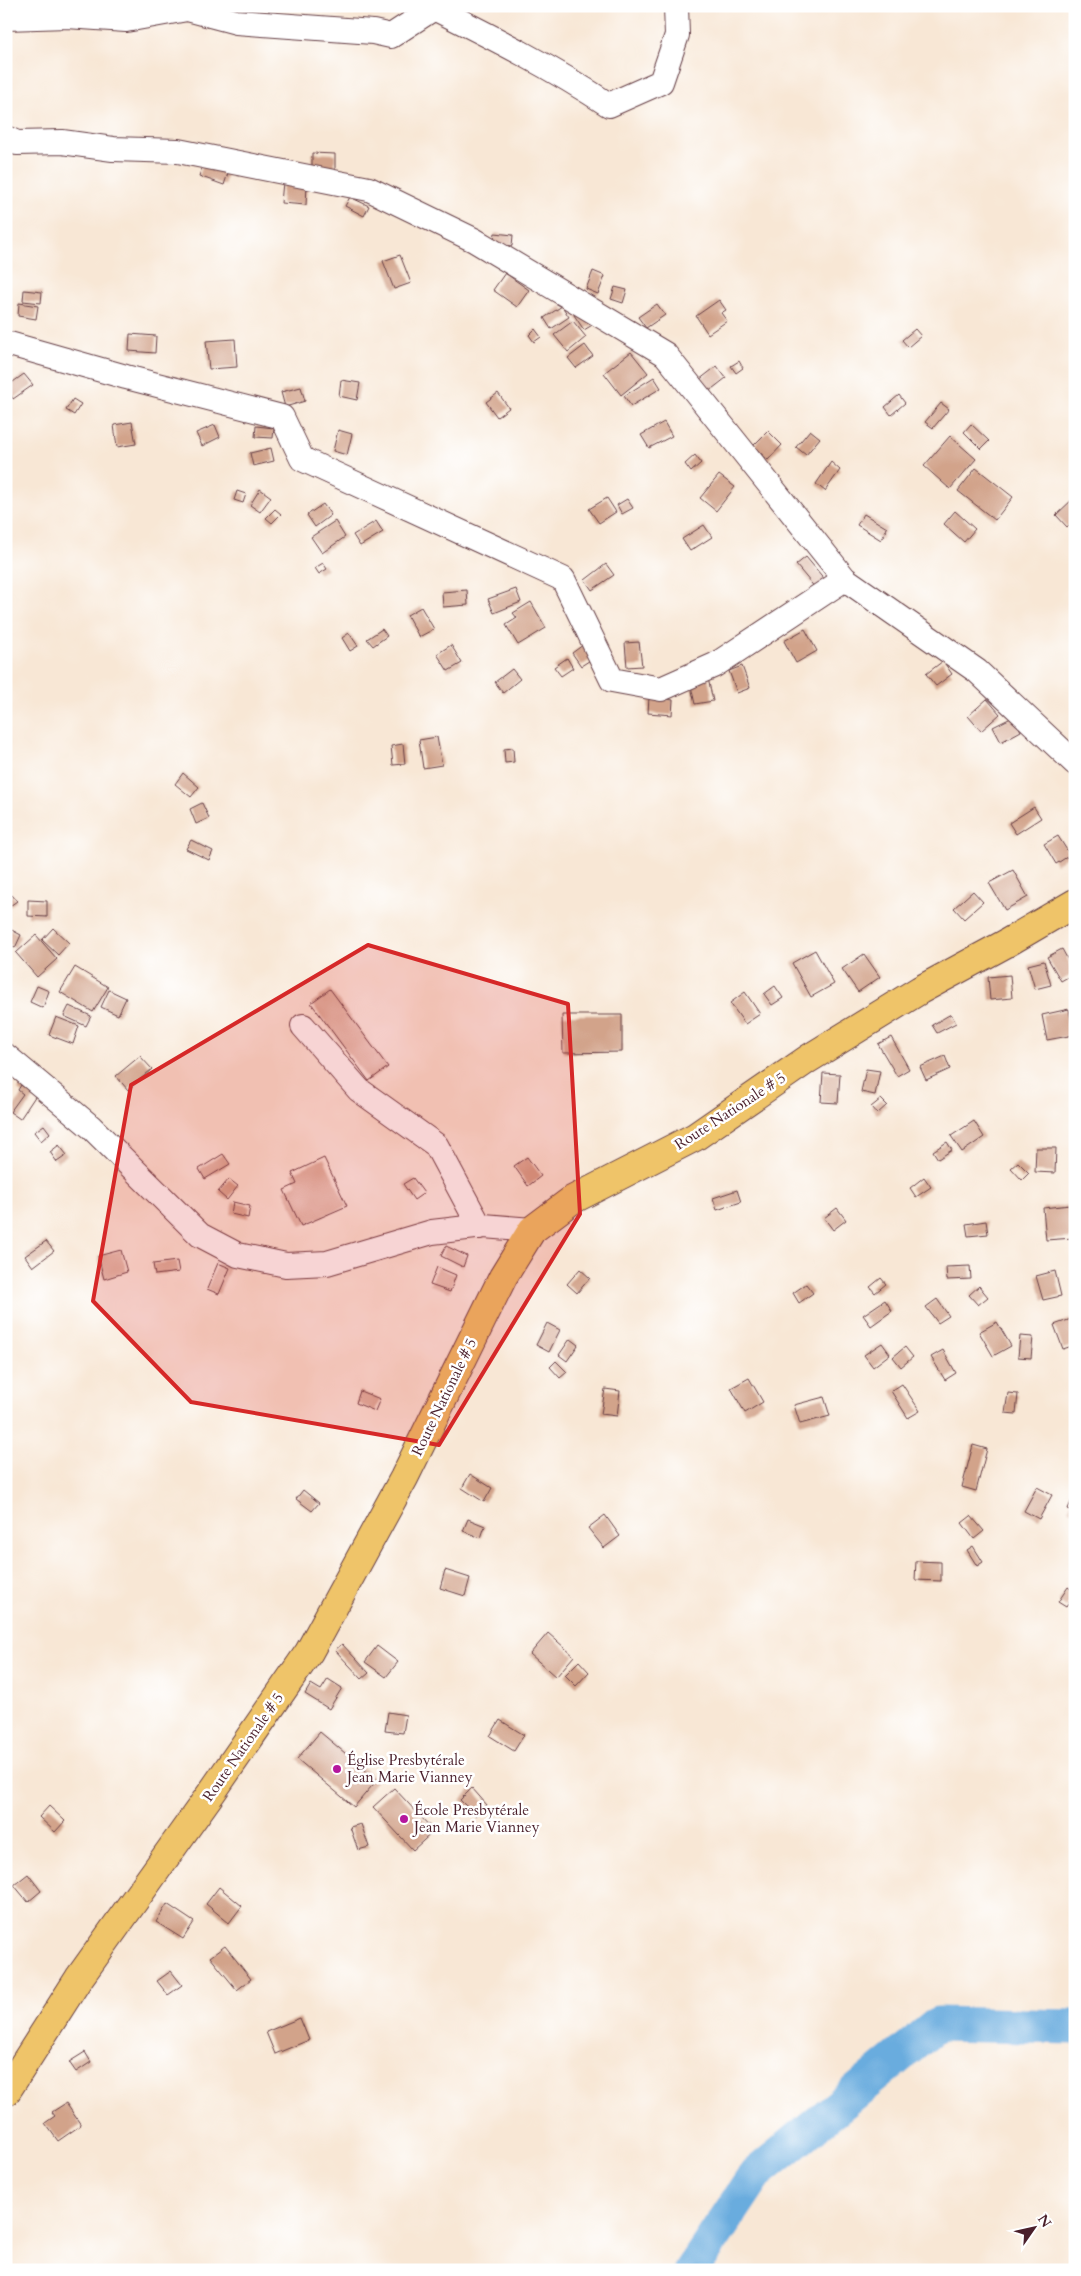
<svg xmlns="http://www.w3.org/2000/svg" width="1081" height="2276" font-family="Cardo,serif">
	<rect width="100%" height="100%" fill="#fff"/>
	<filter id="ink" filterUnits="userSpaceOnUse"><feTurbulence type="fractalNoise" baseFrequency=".02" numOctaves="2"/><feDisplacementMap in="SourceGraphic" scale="10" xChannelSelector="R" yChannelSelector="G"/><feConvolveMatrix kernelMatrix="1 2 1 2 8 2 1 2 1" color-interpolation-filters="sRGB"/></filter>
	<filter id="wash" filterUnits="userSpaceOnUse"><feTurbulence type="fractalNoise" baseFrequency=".0096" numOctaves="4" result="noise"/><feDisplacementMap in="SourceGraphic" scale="20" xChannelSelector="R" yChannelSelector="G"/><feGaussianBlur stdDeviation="1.12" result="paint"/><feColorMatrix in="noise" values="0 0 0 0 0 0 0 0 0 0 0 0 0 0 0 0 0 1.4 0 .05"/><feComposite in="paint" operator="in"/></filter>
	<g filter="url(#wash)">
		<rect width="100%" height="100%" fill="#f8e7d5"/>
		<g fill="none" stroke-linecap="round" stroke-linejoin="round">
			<polyline stroke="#69acde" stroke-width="35" points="692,2270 756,2174 938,2024 1075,2027"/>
		</g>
		<g id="blocks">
			<g fill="#d2a38a">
				<polygon points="312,153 335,154 335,171 312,170"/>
				<polygon points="205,159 230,167 224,185 199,176"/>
				<polygon points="283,182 307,185 306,205 281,203"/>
				<polygon points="350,197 369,206 364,216 345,206"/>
				<polygon points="495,233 513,235 512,246 493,244"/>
				<polygon points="400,255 411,283 394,289 383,261"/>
				<polygon points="593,271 605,276 598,294 586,289"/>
				<polygon points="505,273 529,290 517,307 493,290"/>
				<polygon points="615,287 627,290 623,303 611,299"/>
				<polygon points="24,290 42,292 41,303 23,301"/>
				<polygon points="719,300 726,310 721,313 727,321 708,334 696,316"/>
				<polygon points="19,303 38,306 36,319 18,316"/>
				<polygon points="657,304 665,315 646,328 638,317"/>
				<polygon points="562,306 569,317 551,329 544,318"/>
				<polygon points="584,308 594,324 584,330 574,315"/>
				<polygon points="573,321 586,337 568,352 554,335"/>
				<polygon points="535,329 541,337 534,342 529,335"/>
				<polygon points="915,329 921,336 908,347 902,340"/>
				<polygon points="130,334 156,336 155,353 129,351"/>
				<polygon points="235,339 237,367 209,369 206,341"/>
				<polygon points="585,345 593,356 576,368 568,358"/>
				<polygon points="631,352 648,373 621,395 604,373"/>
				<polygon points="739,361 743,368 736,373 731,366"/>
				<polygon points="717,366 726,378 708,392 699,380"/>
				<polygon points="24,374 33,385 13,399 6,387"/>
				<polygon points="654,377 661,388 631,406 624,396"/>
				<polygon points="341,380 360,383 357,400 339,396"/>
				<polygon points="301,387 305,401 285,407 281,392"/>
				<polygon points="498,393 509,408 497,417 486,402"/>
				<polygon points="899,395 905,403 891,415 885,407"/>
				<polygon points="73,399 81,404 74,415 66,410"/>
				<polygon points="941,403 949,409 933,428 925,422"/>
				<polygon points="132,422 136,444 117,447 114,425"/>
				<polygon points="664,422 672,436 649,448 641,435"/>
				<polygon points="971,424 989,441 981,449 964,432"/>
				<polygon points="215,425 220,437 202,446 196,433"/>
				<polygon points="256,426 274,428 273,438 255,437"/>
				<polygon points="338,430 352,434 347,455 333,451"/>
				<polygon points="810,430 820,438 806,455 796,447"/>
				<polygon points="768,431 782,445 768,460 753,446"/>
				<polygon points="950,436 976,459 950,489 924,466"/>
				<polygon points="271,448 274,461 253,466 250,453"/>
				<polygon points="695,455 701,463 691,472 685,464"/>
				<polygon points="831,462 840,470 825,491 816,484"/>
				<polygon points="976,468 1013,497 995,520 958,491"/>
				<polygon points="719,475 735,487 716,511 700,498"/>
				<polygon points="260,489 271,497 260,512 250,505"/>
				<polygon points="237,491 246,494 243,503 234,500"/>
				<polygon points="1075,497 1075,520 1067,527 1056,515"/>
				<polygon points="607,498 616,512 599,523 589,509"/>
				<polygon points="627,499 633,508 622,514 617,505"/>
				<polygon points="323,504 331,515 315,527 307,515"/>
				<polygon points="275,509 281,514 272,523 266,518"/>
				<polygon points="955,511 975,529 964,542 944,524"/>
				<polygon points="864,514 887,528 881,540 857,525"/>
				<polygon points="335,521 345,537 322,553 311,537"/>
				<polygon points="376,521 383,532 360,546 353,535"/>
				<polygon points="704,525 712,537 690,551 682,539"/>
				<polygon points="806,557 826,581 816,589 796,565"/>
				<polygon points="323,563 327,569 319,574 315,568"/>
				<polygon points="606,564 614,575 592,590 585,580"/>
				<polygon points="516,589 521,602 494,613 488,599"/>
				<polygon points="467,590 468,605 443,607 442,592"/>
				<polygon points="531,602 546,628 518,645 506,625 517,618 513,613"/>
				<polygon points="421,607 434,629 419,637 407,615"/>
				<polygon points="382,629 387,636 373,646 367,639"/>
				<polygon points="805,629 817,651 796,663 784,641"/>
				<polygon points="349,633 358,646 350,651 342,638"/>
				<polygon points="639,642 642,666 627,667 625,643"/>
				<polygon points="451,645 462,663 448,671 437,654"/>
				<polygon points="583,645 592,659 581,666 572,653"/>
				<polygon points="567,658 573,668 561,676 554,667"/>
				<polygon points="943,661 952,674 936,686 926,674"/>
				<polygon points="742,666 750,688 737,693 729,671"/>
				<polygon points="512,669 520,679 503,693 495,682"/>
				<polygon points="708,678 713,701 695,704 690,682"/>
				<polygon points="649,697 673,700 672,715 648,713"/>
				<polygon points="987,699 1000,714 981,731 968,716"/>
				<polygon points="1013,717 1021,731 1001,742 993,727"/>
				<polygon points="437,737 442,765 423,768 419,740"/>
				<polygon points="403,744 405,764 393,765 391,746"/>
				<polygon points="513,748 514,762 505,763 504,749"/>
				<polygon points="183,773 199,787 191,797 175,784"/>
				<polygon points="202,803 209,818 196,824 190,809"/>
				<polygon points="1034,807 1041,818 1016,834 1009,823"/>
				<polygon points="1058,836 1070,855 1056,864 1044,844"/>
				<polygon points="191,840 213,851 209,860 186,849"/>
				<polygon points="1013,870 1028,897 1005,910 989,883"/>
				<polygon points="973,891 983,902 964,919 954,908"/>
				<polygon points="12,895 17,901 7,908 6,899"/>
				<polygon points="28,900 47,901 47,917 28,916"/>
				<polygon points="6,927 21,935 15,948 6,943"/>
				<polygon points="53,928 69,943 58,955 42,940"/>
				<polygon points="36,935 57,959 37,977 16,953"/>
				<polygon points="1062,949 1075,973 1061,981 1047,957"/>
				<polygon points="815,950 834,984 811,997 792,963"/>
				<polygon points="864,954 880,977 858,992 842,969"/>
				<polygon points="1044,961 1051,985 1035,989 1028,965"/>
				<polygon points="75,967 108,987 93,1012 60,992"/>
				<polygon points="1010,975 1012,998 990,1000 988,977"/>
				<polygon points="37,986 49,991 43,1008 30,1002"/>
				<polygon points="775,986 783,998 772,1005 764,994"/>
				<polygon points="330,989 388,1067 369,1081 311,1003"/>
				<polygon points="109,990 126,998 118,1015 101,1007"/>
				<polygon points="745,992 760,1014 745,1024 730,1003"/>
				<polygon points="69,1006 91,1016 86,1026 64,1016"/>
				<polygon points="1069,1009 1074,1035 1047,1040 1042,1015"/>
				<polygon points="951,1014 956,1023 937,1033 932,1025"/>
				<polygon points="562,1015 622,1015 622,1052 563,1053"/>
				<polygon points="56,1017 79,1026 73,1044 49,1035"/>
				<polygon points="891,1037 909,1069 897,1076 878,1044"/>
				<polygon points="140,1056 152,1069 128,1090 116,1076"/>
				<polygon points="945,1056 950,1069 926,1080 920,1067"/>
				<polygon points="866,1069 880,1071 875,1095 861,1092"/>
				<polygon points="823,1073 840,1074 838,1103 821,1102"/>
				<polygon points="21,1085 36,1095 20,1119 10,1112 23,1094 18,1090"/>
				<polygon points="881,1099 887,1105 877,1114 871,1107"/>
				<polygon points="974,1121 984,1137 962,1152 951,1136"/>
				<polygon points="44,1125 50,1133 41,1141 34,1132"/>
				<polygon points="947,1142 952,1150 938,1159 933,1151"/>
				<polygon points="59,1145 67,1155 57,1162 50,1152"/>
				<polygon points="1036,1148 1056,1148 1055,1173 1035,1172"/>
				<polygon points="223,1154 230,1164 205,1179 199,1169"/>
				<polygon points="527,1157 541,1176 528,1186 514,1166"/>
				<polygon points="324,1158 347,1206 301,1226 284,1190 297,1184 292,1173"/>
				<polygon points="1018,1162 1029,1173 1022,1180 1011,1168"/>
				<polygon points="924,1177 931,1187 916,1197 910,1188"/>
				<polygon points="413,1178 424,1193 414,1200 403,1184"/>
				<polygon points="229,1179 238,1186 227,1200 218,1192"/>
				<polygon points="737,1190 741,1202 717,1210 713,1198"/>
				<polygon points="233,1202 250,1206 248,1218 231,1214"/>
				<polygon points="1070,1205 1073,1238 1046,1240 1043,1208"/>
				<polygon points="837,1208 846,1220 833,1230 824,1218"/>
				<polygon points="986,1221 988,1234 968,1236 966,1224"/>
				<polygon points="46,1241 54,1251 33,1267 25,1256"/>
				<polygon points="446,1246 467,1256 463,1267 441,1256"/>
				<polygon points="121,1250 127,1272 104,1279 98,1256"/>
				<polygon points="177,1261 179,1272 155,1275 153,1264"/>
				<polygon points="218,1263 230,1268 219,1294 207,1289"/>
				<polygon points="970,1266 971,1279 947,1280 946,1267"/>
				<polygon points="437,1267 456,1275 450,1292 430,1285"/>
				<polygon points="580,1269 590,1278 577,1293 567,1284"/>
				<polygon points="1055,1271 1061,1296 1043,1300 1036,1276"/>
				<polygon points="881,1278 886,1284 875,1293 870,1287"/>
				<polygon points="806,1284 813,1293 799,1303 793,1293"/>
				<polygon points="979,1286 988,1297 978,1305 969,1295"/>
				<polygon points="937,1299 949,1316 938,1323 926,1307"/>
				<polygon points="885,1300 892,1311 871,1326 863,1315"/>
				<polygon points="1074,1318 1075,1345 1063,1349 1054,1325"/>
				<polygon points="997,1322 1011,1346 993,1356 979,1332"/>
				<polygon points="547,1323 560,1330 549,1352 536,1345"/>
				<polygon points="1020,1336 1033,1337 1031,1358 1018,1357"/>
				<polygon points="570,1339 578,1345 567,1361 559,1355"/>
				<polygon points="882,1343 890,1354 873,1367 864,1355"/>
				<polygon points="905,1347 913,1357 901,1367 893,1357"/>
				<polygon points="943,1350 956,1373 945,1380 931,1357"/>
				<polygon points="556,1361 567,1372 560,1378 550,1367"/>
				<polygon points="749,1378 763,1402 745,1413 731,1388"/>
				<polygon points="902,1384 920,1411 908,1418 891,1391"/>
				<polygon points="605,1389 620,1391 617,1416 601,1414"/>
				<polygon points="360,1391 380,1399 375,1411 356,1403"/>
				<polygon points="1008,1393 1018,1394 1016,1414 1005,1413"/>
				<polygon points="824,1397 830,1416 800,1424 794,1405"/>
				<polygon points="973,1445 987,1449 976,1491 962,1487"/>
				<polygon points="470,1474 492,1488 484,1502 462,1488"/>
				<polygon points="1037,1487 1052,1495 1039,1519 1024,1511"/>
				<polygon points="303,1490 319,1503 312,1511 296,1499"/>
				<polygon points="1075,1493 1075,1512 1068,1509"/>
				<polygon points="605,1515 620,1536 604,1548 588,1528"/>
				<polygon points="971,1516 984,1531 974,1539 962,1523"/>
				<polygon points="468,1519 485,1526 481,1538 463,1531"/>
				<polygon points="973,1546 983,1562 977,1566 967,1550"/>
				<polygon points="916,1561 941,1562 941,1581 915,1580"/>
				<polygon points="445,1570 470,1578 465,1596 440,1588"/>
				<polygon points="1068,1587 1075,1592 1075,1595 1066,1607 1058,1602"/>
				<polygon points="548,1633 574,1656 556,1677 530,1654"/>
				<polygon points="342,1644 369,1673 362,1679 335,1650"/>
				<polygon points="377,1646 398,1662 386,1677 365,1662"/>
				<polygon points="579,1661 589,1672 576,1686 565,1675"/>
				<polygon points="328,1679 342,1688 329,1709 305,1694 311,1684 321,1690"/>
				<polygon points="388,1712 406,1715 403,1733 385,1731"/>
				<polygon points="500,1720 524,1735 514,1751 490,1736"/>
				<polygon points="320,1732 377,1780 354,1807 297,1759"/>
				<polygon points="394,1788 434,1831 413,1850 373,1807"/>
				<polygon points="472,1788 487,1805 476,1816 460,1800"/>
				<polygon points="49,1806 65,1821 55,1832 39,1817"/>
				<polygon points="361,1824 369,1847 358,1850 350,1827"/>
				<polygon points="28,1874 41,1891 28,1902 14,1885"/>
				<polygon points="219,1887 242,1906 229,1923 206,1904"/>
				<polygon points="167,1904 194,1922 183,1939 156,1922"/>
				<polygon points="225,1946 251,1979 237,1990 210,1957"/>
				<polygon points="171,1971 182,1985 168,1995 157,1981"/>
				<polygon points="300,2018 309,2040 275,2054 266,2032"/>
				<polygon points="85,2052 91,2062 76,2072 69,2062"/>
				<polygon points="66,2103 81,2125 58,2141 45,2123 55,2116 52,2112"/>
			</g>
		</g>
	</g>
	<g filter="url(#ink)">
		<use href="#blocks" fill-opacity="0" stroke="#643d44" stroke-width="1"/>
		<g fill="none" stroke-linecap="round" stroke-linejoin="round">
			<g stroke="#643d44" stroke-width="26">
				<g id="minor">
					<path d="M6,18l61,-2 59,4 61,-11 49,13 137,10 18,4 43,-28c60,30 119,60 175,97l52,-23 16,-47 -1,-29"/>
					<polyline points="6,138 17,143 62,142 113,149 178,151 369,189 474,240 665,354 845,579 977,671 1075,763"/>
					<polyline points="6,343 126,377 282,417 302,459 563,579 612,680 661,689 715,665 845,579"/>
					<polyline points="303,1026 359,1090 436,1145 480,1227"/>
					<polyline points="6,1056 91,1127 200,1235 238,1255 286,1265 327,1263 432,1232 484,1226 532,1230"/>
				</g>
			</g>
			<g stroke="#643d44" stroke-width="30">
				<polyline id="major" points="6,2092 79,1978 212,1792 309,1652 404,1478 503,1277 532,1230 572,1200 695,1137 808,1059 920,990 1005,944 1075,903"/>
			</g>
			<use href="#minor" stroke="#fff" stroke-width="24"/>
			<use href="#major" stroke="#efc469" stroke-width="28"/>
		</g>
	</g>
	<path fill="#d62828" fill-opacity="0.2" stroke="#d62828" stroke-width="4" stroke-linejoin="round" d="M368,945l200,59 12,210 -141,231 -248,-43 -98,-101 38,-216z"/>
	<g fill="#b5179e" stroke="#fff" stroke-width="2">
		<circle cx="337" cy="1769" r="5"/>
		<circle cx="404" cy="1819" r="5"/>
	</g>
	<g text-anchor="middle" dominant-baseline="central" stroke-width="5" stroke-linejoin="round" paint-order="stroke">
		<g font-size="15" fill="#4a1f2b" stroke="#fff">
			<text transform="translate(730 1111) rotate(-33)">Route Nationale # 5</text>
			<text transform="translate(444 1397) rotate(-64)">Route Nationale # 5</text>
			<text transform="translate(243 1747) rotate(-55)">Route Nationale # 5</text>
		</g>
		<g font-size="15" fill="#4a1f2b" stroke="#fff" text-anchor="start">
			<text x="347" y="1760">Église Presbytérale<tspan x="347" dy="17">Jean Marie Vianney</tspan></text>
			<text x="414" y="1810">École Presbytérale<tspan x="414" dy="17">Jean Marie Vianney</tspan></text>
		</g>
	</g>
	<rect width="1081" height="2276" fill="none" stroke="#fff" stroke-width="25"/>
	<g transform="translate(1034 2228) rotate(56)" stroke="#ffffff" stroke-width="4" paint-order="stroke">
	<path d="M0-4L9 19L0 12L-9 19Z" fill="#4a1f2b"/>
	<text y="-8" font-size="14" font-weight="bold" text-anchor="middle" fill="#4a1f2b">N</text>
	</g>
</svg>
